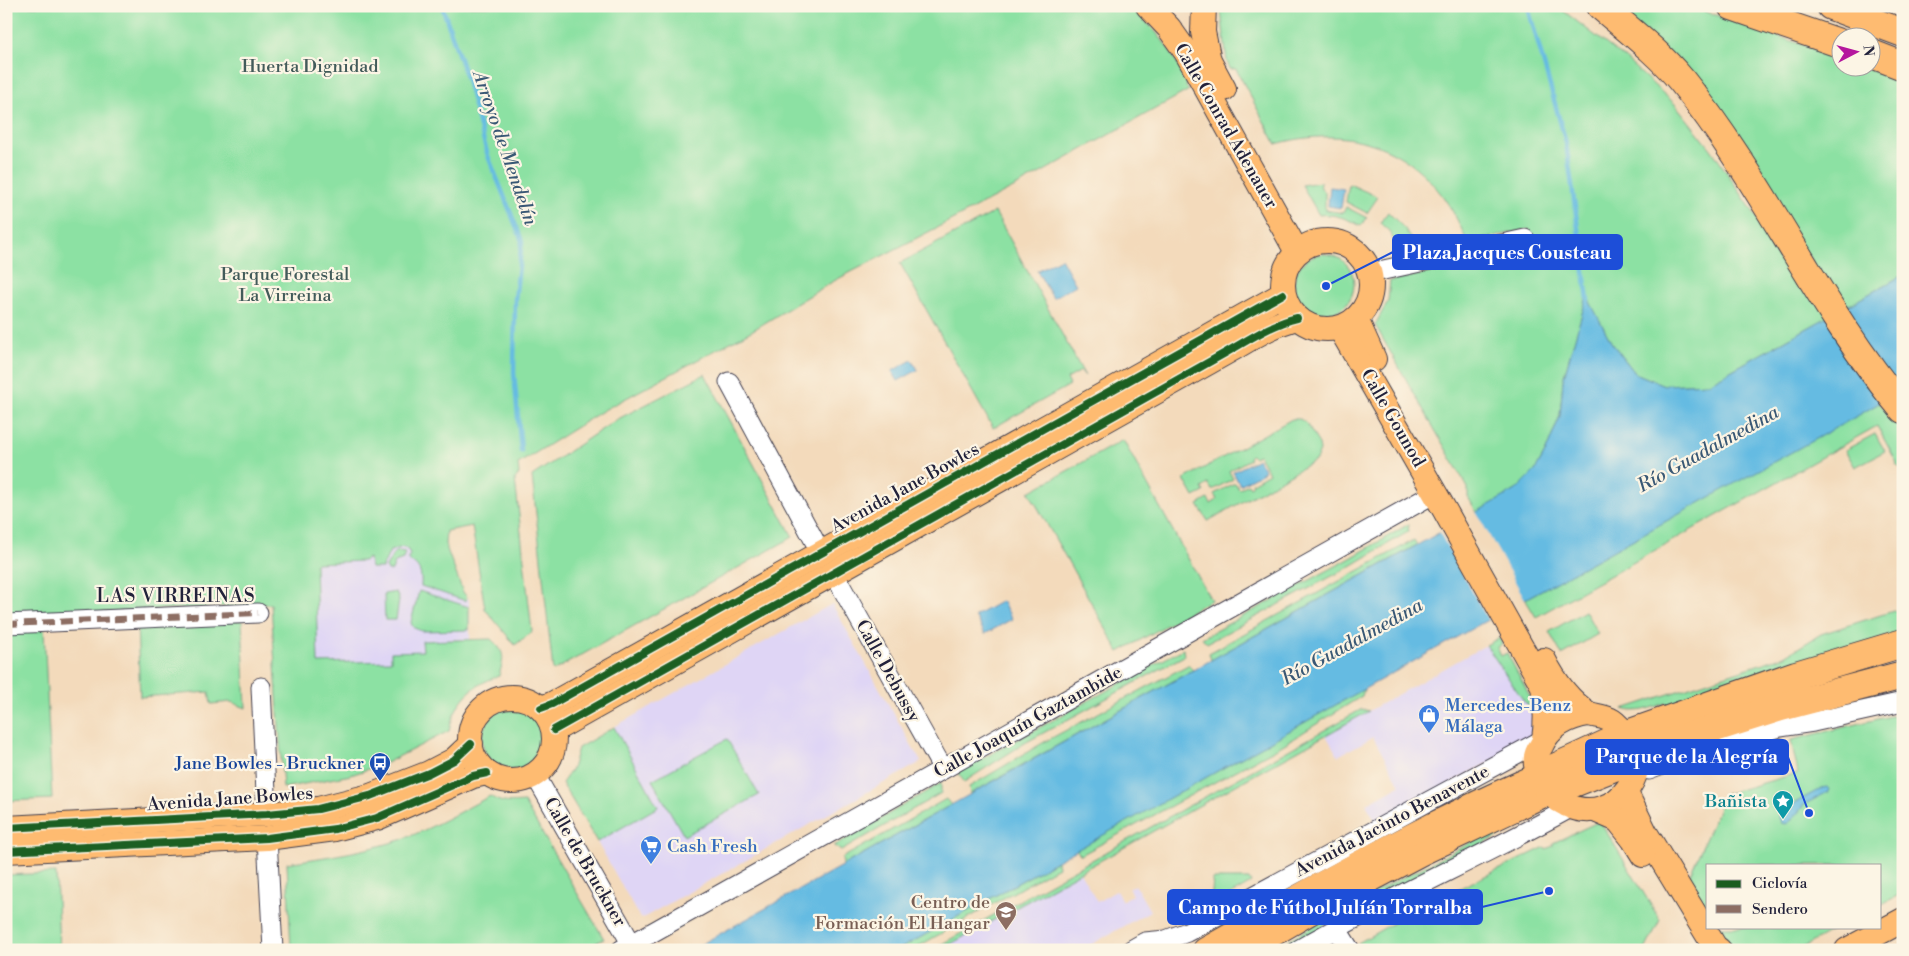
<svg xmlns="http://www.w3.org/2000/svg" width="1909" height="956" font-family="'Libre Bodoni',serif">
	<rect width="100%" height="100%" fill="#fcf5e5"/>
	<filter id="ink" filterUnits="userSpaceOnUse"><feTurbulence type="fractalNoise" baseFrequency=".02" numOctaves="2"/><feDisplacementMap in="SourceGraphic" scale="10" xChannelSelector="R" yChannelSelector="G"/><feConvolveMatrix kernelMatrix="1 2 1 2 8 2 1 2 1" color-interpolation-filters="sRGB"/></filter>
	<filter id="wash" filterUnits="userSpaceOnUse"><feTurbulence type="fractalNoise" baseFrequency=".0096" numOctaves="4" result="noise"/><feDisplacementMap in="SourceGraphic" scale="20" xChannelSelector="R" yChannelSelector="G"/><feGaussianBlur stdDeviation="1.12" result="paint"/><feColorMatrix in="noise" values="0 0 0 0 0 0 0 0 0 0 0 0 0 0 0 0 0 1.4 0 .05"/><feComposite in="paint" operator="in"/></filter>
	<g filter="url(#wash)">
		<rect width="100%" height="100%" fill="#f3dabb"/>
		<g fill="#dfd5f5">
			<polygon points="446,531 445,544 448,554 463,593 469,600 470,639 422,641 423,652 391,652 392,661 318,663 315,563 363,561"/>
			<polygon points="832,604 921,762 641,919 597,842 658,807 614,727"/>
			<polygon points="1486,645 1536,719 1530,740 1377,823 1366,804 1400,785 1378,746 1373,737 1338,756 1326,735"/>
			<polygon points="1080,872 1097,902 1116,891 1122,901 1132,895 1129,889 1135,885 1150,911 1085,948 1085,950 940,950"/>
		</g>
		<g fill="#8ce1a3" stroke="#57826f">
			<path d="M6,6h1121c32,23 42,43 61,76l-2,5 3,3 -170,95 -187,97 -79,48 -149,80 -86,54 1,10 -4,5 17,153 -17,13 -30,-36 -13,-83 -26,5 -1,13 18,48 4,5 -1,4 -45,-15c1,-13 -1,-19 -13,-26l2,-6 -2,-4 -5,-3 -13,4 -8,17h-11l-2,-10 -6,3 -48,2 3,100 73,-2v-9l32,-1 -1,-10 69,-2c15,14 13,18 8,37 -30,10 -43,25 -50,55l-63,32 -35,12 -68,13 -12,-184 -265,13z"/>
			<path d="M1222,6h335l66,51 52,47 36,45 84,125 18,-12 -192,-256h68l152,52 1,10h25l36,13v194l-194,108 -45,2 -29,-12 -24,-31 -24,-45 -24,83 -3,36 -14,35 -11,20 -19,19 -39,23 -9,-16v-9l-93,-163 13,-24 2,-20 144,-30 -5,-22 -62,13c-32,-85 -104,-122 -191,-98l-40,-75h-6l-3,-7 -6,-51z"/>
			<path d="M1320,182l1,6 4,4v18l18,3 3,-6 21,11 -6,8c-13,-7 -27,-13 -42,-11l-17,-30z"/>
			<polygon points="1349,184 1378,197 1367,213 1346,202"/>
			<polygon points="995,212 1085,376 1081,371 1067,379 1070,385 993,428 900,263"/>
			<polygon points="1388,212 1405,229 1416,249 1401,253 1389,231 1380,223"/>
			<circle cx="1324" cy="284" r="30"/>
			<polygon points="705,374 793,537 553,671 532,476 616,420"/>
			<polygon points="1879,403 1903,428 1903,470 1896,465 1897,463 1877,426 1536,617 1525,599"/>
			<polygon points="1292,419 1300,419 1306,423 1319,444 1320,451 1316,460 1208,521 1198,505 1208,499 1211,504 1217,500 1214,494 1235,483 1239,489 1248,484 1250,487 1253,485 1252,483 1269,473 1259,455 1253,457 1251,455 1249,457 1250,459 1229,471 1233,479 1212,490 1208,484 1202,488 1204,492 1194,497 1184,479"/>
			<polygon points="1875,434 1885,451 1855,467 1845,450"/>
			<polygon points="1123,440 1211,600 1119,652 1029,492"/>
			<polygon points="1409,524 1408,532 1351,566 1207,643 1202,638 1349,559"/>
			<polygon points="1414,540 1417,545 1211,660 1209,653"/>
			<polygon points="398,551 405,552 403,559 395,562 392,571 388,571 386,567 394,553"/>
			<path d="M419,591l50,16v23l-47,1c-6,-2 -10,-3 -11,-9z"/>
			<polygon points="396,592 399,600 396,620 385,620 384,594"/>
			<path d="M1903,608v24l-235,76 -2,-5c-13,5 -30,11 -43,6l162,-53 36,-22z"/>
			<polygon points="1585,611 1598,634 1562,655 1549,632"/>
			<polygon points="242,620 246,708 231,702 211,704 209,692 140,697 137,625"/>
			<polygon points="44,629 52,799 6,801 6,630"/>
			<polygon points="1499,638 1502,644 1497,647 1501,656 1507,653 1532,700 1536,719 1486,645"/>
			<polygon points="1183,649 1184,656 1025,743 964,782 958,772"/>
			<polygon points="1188,665 1193,670 970,794 969,787 1046,741"/>
			<polygon points="1364,689 1362,696 1281,746 1081,855 1076,850"/>
			<circle cx="513" cy="739" r="31"/>
			<polygon points="1362,709 1369,711 940,950 931,950"/>
			<polygon points="1903,713 1903,893 1880,905 1880,865 1708,865 1708,916 1688,879 1725,794 1798,773 1791,740"/>
			<polygon points="614,727 658,807 597,842 562,783 572,769 578,748"/>
			<polygon points="727,739 759,795 684,836 652,780"/>
			<polygon points="941,783 941,793 841,851 834,846"/>
			<path d="M490,796c11,8 21,7 34,6l80,137 -22,11h-291l-4,-87c38,-6 76,-11 113,-23 31,-11 61,-29 90,-44z"/>
			<polygon points="946,799 951,805 843,865 842,858"/>
			<path d="M1520,817l3,7 -159,79 -36,19 -11,11c-15,-2 -28,17 -47,17l91,-51z"/>
			<polygon points="1600,821 1660,920 1645,950 1362,950 1358,943 1423,906 1545,847 1546,849 1553,846 1553,843"/>
			<polygon points="1057,861 1058,867 912,950 898,950"/>
			<polygon points="56,873 59,950 6,950 6,875"/>
			<polygon points="1213,879 1249,879 1251,883 1211,906"/>
			<polygon points="1714,927 1839,927 1798,950 1740,950 1727,942"/>
		</g>
		<g fill="#65bbe2" stroke="#446e8e">
			<polygon points="1330,187 1344,189 1341,208 1328,206"/>
			<polygon points="1061,258 1076,285 1053,298 1037,271"/>
			<polygon points="1903,275 1903,389 1859,415 1525,599 898,950 691,950 1516,490 1535,471 1546,451 1560,416 1563,380 1587,296 1611,342 1635,373 1664,385 1709,383"/>
			<polygon points="912,360 918,370 898,381 892,371"/>
			<polygon points="1258,459 1265,471 1240,485 1233,472"/>
			<polygon points="1002,601 1012,619 985,634 975,616"/>
			<polygon points="1827,787 1829,789 1828,792 1805,804 1792,820 1786,824 1781,823 1779,817 1780,811 1822,788"/>
			<polygon points="146,943 147,946 152,946 152,943 156,943 157,950 127,950 127,944"/>
		</g>
		<polygon fill="#f3dabb" points="1475,510 1526,601 1489,622 1438,530"/>
		<g fill="none" stroke-linecap="round" stroke-linejoin="round">
			<g stroke="#65bbe2" stroke-width="4.5">
				<polyline points="442,6 467,80 488,156 522,241 515,299 514,373 521,451"/>
				<polyline points="1529,11 1566,143 1588,300"/>
			</g>
		</g>
	</g>
	<g filter="url(#ink)">
		<g fill="none" stroke-linecap="round" stroke-linejoin="round">
			<g stroke="#413e4e" stroke-width="21">
				<g id="minor">
					<polyline points="1370,273 1525,239"/>
					<polyline points="729,382 821,553"/>
					<polyline points="833,572 943,769"/>
					<polyline points="6,624 258,613"/>
					<polyline points="261,687 267,814"/>
					<polyline points="1637,758 1649,770 1698,752 1780,727 1813,722 1903,702"/>
					<polyline points="535,775 635,950"/>
					<polyline points="267,838 273,950"/>
					<polyline points="1336,928 1350,950"/>
					<polyline points="621,950 1435,493"/>
					<polyline points="1131,950 1145,942 1166,940 1187,932 1544,739"/>
					<path d="M1298,950c89,-52 184,-93 274,-143"/>
				</g>
			</g>
			<g stroke="#413e4e" stroke-width="26">
				<g id="major">
					<polyline points="1148,6 1169,28 1186,52 1297,252"/>
					<polyline points="1204,6 1203,32 1209,61 1224,89"/>
					<circle cx="1327" cy="285" r="44"/>
					<polyline points="1356,319 1374,359"/>
					<path d="M1340,328l104,181 99,177c3,19 4,34 1,53"/>
					<path d="M1544,660c11,22 24,40 45,54"/>
					<circle cx="512" cy="739" r="42"/>
					<polyline points="541,708 552,704 1283,294"/>
					<path d="M1589,714c6,2 13,2 19,5 5,1 9,6 12,9 43,34 -4,101 -53,77 -7,-4 -17,-9 -21,-16 -5,-9 -12,-22 -10,-32 0,-4 3,-8 5,-11 9,-20 28,-29 48,-32z"/>
					<path d="M554,730l673,-378c23,-13 45,-28 70,-34"/>
					<polyline points="1626,793 1645,832 1715,947 1719,950"/>
					<polyline points="1595,810 1618,820 1633,839 1643,855"/>
					<polyline points="6,828 267,814 318,809 370,796 429,773 454,760 471,744"/>
					<polyline points="6,851 267,838 335,829 377,818 473,776 487,773"/>
					<path d="M1205,950c109,-63 218,-125 334,-175"/>
					<polyline points="1246,950 1325,904 1422,853 1548,793"/>
					<polyline points="1847,950 1903,920"/>
				</g>
			</g>
			<g stroke="#413e4e" stroke-width="30">
				<g id="highway">
					<path d="M1601,6c28,24 58,47 81,75 83,103 136,227 221,328"/>
					<polyline points="1732,6 1842,44"/>
					<polyline points="1831,6 1903,33"/>
					<polyline points="1872,54 1903,66"/>
					<polyline points="1539,775 1628,734 1796,675 1903,643"/>
					<polyline points="1548,793 1637,758 1674,741 1781,707 1903,675"/>
				</g>
			</g>
			<use href="#minor" stroke="#fff" stroke-width="19"/>
			<use href="#major" stroke="#febb71" stroke-width="24"/>
			<use href="#highway" stroke="#febb71" stroke-width="28"/>
			<polyline stroke="#8d6e63" stroke-width="6" stroke-dasharray="12 6" stroke-linecap="butt" points="6,624 258,613"/>
			<g stroke="#fcf5e5" stroke-width="11">
				<g id="cycleway">
					<polyline points="541,708 552,704 1283,294"/>
					<path d="M554,730l673,-378c23,-13 45,-28 70,-34"/>
					<polyline points="6,828 267,814 318,809 370,796 429,773 454,760 471,744"/>
					<polyline points="6,851 267,838 335,829 377,818 473,776 487,773"/>
				</g>
			</g>
			<use href="#cycleway" stroke="#1b5e20" stroke-width="8"/>
		</g>
	</g>
	<defs>
		<g id="shop-pin" transform="scale(1.125)"><path d="M0 17L-7.5 6A9.5 9.5 0 1 1 7.5 6Z" fill="#3f7fe0" stroke="#fcf5e5"/><path d="M-5-2.5h2.3a2.7 3.5 0 0 1 5.4 0H5L5.5 6h-11ZM-1.5-2.5h3a1.5 2.3 0 0 0-3 0Z" fill="#fff"/></g>
		<g id="bus-pin" transform="scale(1.125)"><path d="M0 17L-7.5 6A9.5 9.5 0 1 1 7.5 6Z" fill="#1a4fb4" stroke="#fcf5e5"/><path d="M-5-6H5V4H4V6H2V4H-2V6H-4V4H-5ZM-3.5-4V0h7V-4ZM-3.5 1.2v1.5H-2V1.2ZM2 1.2v1.5H3.5V1.2Z" fill="#fff"/></g>
		<g id="sight-pin" transform="scale(1.125)"><path d="M0 17L-7.5 6A9.5 9.5 0 1 1 7.5 6Z" fill="#0f9aa8" stroke="#fcf5e5"/><path d="M0-6L1.8-2.2L6-1.7L2.9 1.2L3.7 5.4L0 3.3L-3.7 5.4L-2.9 1.2L-6-1.7L-1.8-2.2Z" fill="#fff"/></g>
		<g id="supermarket-pin" transform="scale(1.125)"><path d="M0 17L-7.5 6A9.5 9.5 0 1 1 7.5 6Z" fill="#3f7fe0" stroke="#fcf5e5"/><path d="M-6-5.5h2.5l.6 2H6L4.5 2H-2.5L-4.4-4H-6ZM-1.5 3.2a1.3 1.3 0 1 0 .1 0ZM3 3.2a1.3 1.3 0 1 0 .1 0Z" fill="#fff"/></g>
		<g id="university-pin" transform="scale(1.125)"><path d="M0 17L-7.5 6A9.5 9.5 0 1 1 7.5 6Z" fill="#8d6e63" stroke="#fcf5e5"/><path d="M0-5L7-2L0 1L-7-2ZM-4 1L0 2.5L4 1V4Q0 6-4 4Z" fill="#fff"/></g>
	</defs>
	<g fill-rule="evenodd">
		<use href="#shop-pin" x="1429" y="715"/>
		<use href="#bus-pin" x="380" y="763"/>
		<use href="#sight-pin" x="1783" y="801"/>
		<use href="#supermarket-pin" x="651" y="846"/>
		<use href="#university-pin" x="1006" y="912"/>
	</g>
	<g text-anchor="middle" dominant-baseline="central" stroke-width="4.5" stroke-linejoin="round" paint-order="stroke">
		<g font-size="18" fill="#425b5a" stroke="#fcf5e5">
			<text x="310" y="66">Huerta Dignidad</text>
			<text x="285" y="274">Parque Forestal<tspan x="285" dy="21">La Virreina</tspan></text>
		</g>
		<g font-size="18" fill="#22223b" stroke="#fcf5e5">
			<text transform="translate(1226 126) rotate(60)">Calle Conrad Adenauer</text>
			<text transform="translate(1393 418) rotate(60)">Calle Gounod</text>
			<text transform="translate(905 488) rotate(-29)">Avenida Jane Bowles</text>
			<text transform="translate(888 671) rotate(61)">Calle Debussy</text>
			<text transform="translate(1028 722) rotate(-29)">Calle Joaquín Gaztambide</text>
			<text transform="translate(230 799) rotate(-4)">Avenida Jane Bowles</text>
			<text transform="translate(1392 821) rotate(-28)">Avenida Jacinto Benavente</text>
			<text transform="translate(585 862) rotate(60)">Calle de Bruckner</text>
		</g>
		<g font-size="18" fill="#366cbe" stroke="#fcf5e5" text-anchor="start">
			<text x="1445" y="705">Mercedes-Benz<tspan x="1445" dy="21">Málaga</tspan></text>
			<text x="667" y="846">Cash Fresh</text>
		</g>
		<g font-size="18" fill="#164399" stroke="#fcf5e5" text-anchor="end">
			<text x="364" y="763">Jane Bowles - Bruckner</text>
		</g>
		<g font-size="18" fill="#0d838f" stroke="#fcf5e5" text-anchor="end">
			<text x="1767" y="801">Bañista</text>
		</g>
		<g font-size="18" fill="#785e54" stroke="#fcf5e5" text-anchor="end">
			<text x="990" y="902">Centro de<tspan x="990" dy="21">Formación El Hangar</tspan></text>
		</g>
		<g font-size="19" font-style="italic" fill="#395875" stroke="#fcf5e5">
			<text transform="translate(505 148) rotate(71)">Arroyo de Mendelín</text>
			<text transform="translate(1708 449) rotate(-29)">Río Guadalmedina</text>
			<text transform="translate(1352 642) rotate(-29)">Río Guadalmedina</text>
		</g>
		<g font-size="19" letter-spacing="1" fill="#22223b" stroke="#fcf5e5">
			<text x="176" y="596">LAS VIRREINAS</text>
		</g>
	</g>
	<path fill="none" stroke="#1d4ed8" stroke-width="2" d="M1326 286L1393 252M1809 813L1788 757M1549 891L1482 907"/>
	<g fill="#1d4ed8" stroke="#fcf5e5" stroke-width="2">
		<circle cx="1326" cy="286" r="5"/>
		<circle cx="1809" cy="813" r="5"/>
		<circle cx="1549" cy="891" r="5"/>
	</g>
	<g fill="#1d4ed8" stroke="#1d4ed8" stroke-width="2">
		<rect x="1393" y="235" width="229" height="34" rx="5"/>
		<rect x="1586" y="740" width="202" height="34" rx="5"/>
		<rect x="1168" y="890" width="314" height="34" rx="5"/>
	</g>
	<g font-size="19" text-anchor="middle" font-weight="bold" fill="#fff">
		<text x="1507" y="259">Plaza Jacques Cousteau</text>
		<text x="1687" y="763">Parque de la Alegría</text>
		<text x="1325" y="914">Campo de Fútbol Julíán Torralba</text>
	</g>
	<rect width="1909" height="956" fill="none" stroke="#fcf5e5" stroke-width="25"/>
	<rect x="1706" y="864" width="175" height="65" fill="#fcf5e5" stroke="#a5a1a1"/>
	<rect x="1716" y="880" width="25" height="8" fill="#1b5e20" stroke="#a5a1a1"/>
	<text x="1752" y="888" font-size="15" fill="#22223b">Ciclovía</text>
	<rect x="1716" y="905" width="25" height="8" fill="#8d6e63" stroke="#a5a1a1"/>
	<text x="1752" y="914" font-size="15" fill="#22223b">Sendero</text>
	<g transform="translate(1856 52) rotate(84)"><circle r="24" fill="#fcf5e5" stroke="#a5a1a1"/>
	<path d="M0-4L9 19L0 12L-9 19Z" fill="#b5179e"/>
	<text y="-8" font-size="14" font-weight="bold" text-anchor="middle" fill="#22223b">N</text>
	</g>
</svg>
